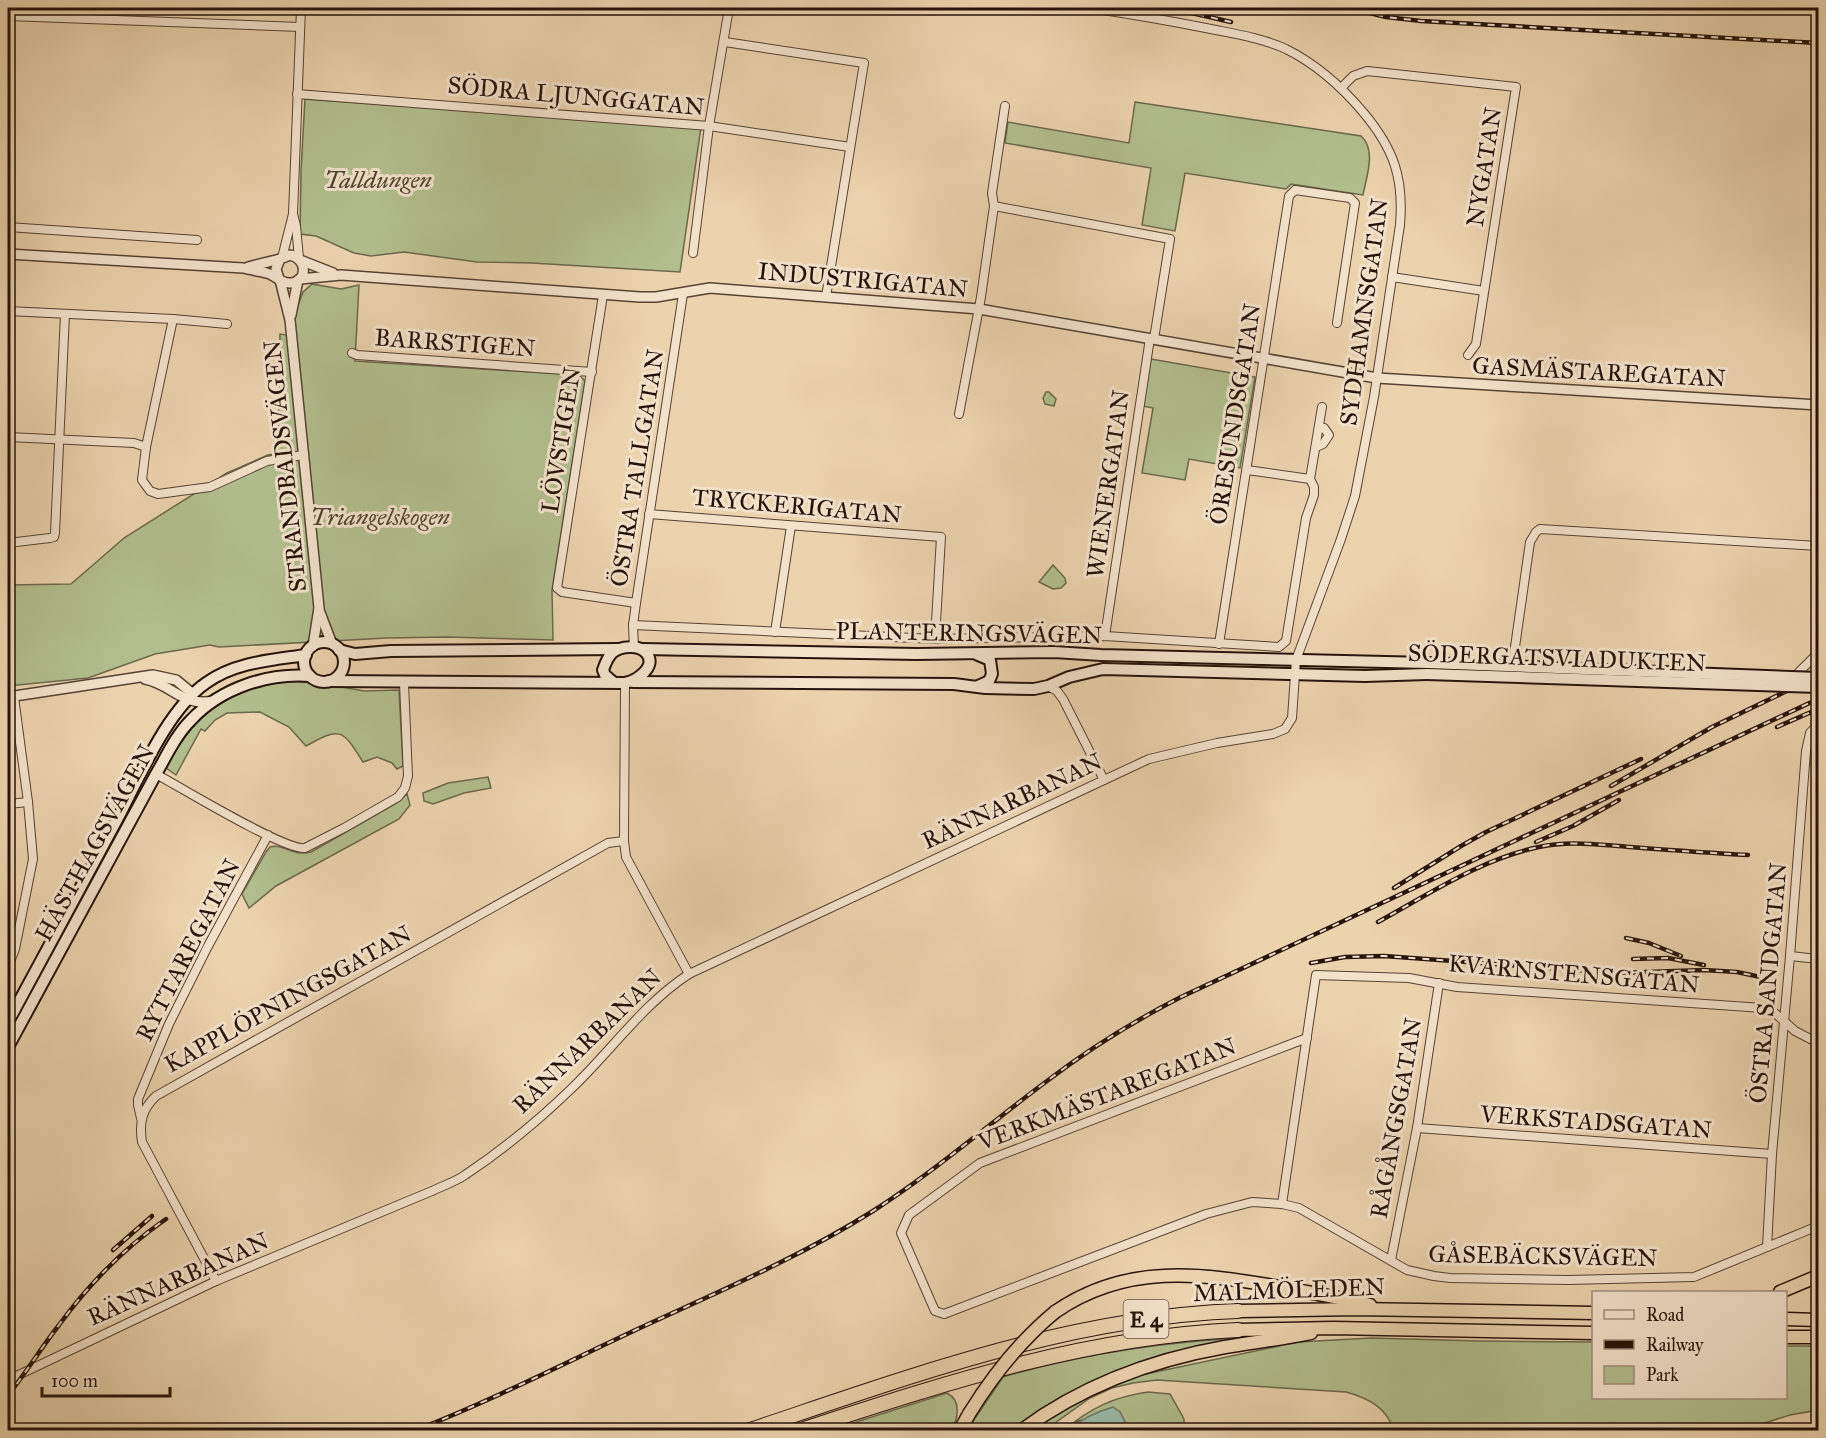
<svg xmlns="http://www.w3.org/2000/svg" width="1826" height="1438" font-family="'IM FELL Great Primer',serif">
	<rect width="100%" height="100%" fill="#ebd3ae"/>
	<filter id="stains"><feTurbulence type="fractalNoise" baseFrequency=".00333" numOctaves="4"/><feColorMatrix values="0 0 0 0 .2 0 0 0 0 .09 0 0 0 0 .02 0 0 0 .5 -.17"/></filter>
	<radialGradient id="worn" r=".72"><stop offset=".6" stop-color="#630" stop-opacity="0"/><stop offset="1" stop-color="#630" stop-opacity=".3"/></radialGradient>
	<g fill="#b2be8e" stroke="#6c684c" stroke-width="1.5">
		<polygon points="305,99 701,127 680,272 532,263 477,262 404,252 371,256 354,253 316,236 300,234 301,171"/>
		<path d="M1135,102l226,34c16,14 5,42 2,59l-72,-11 -5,5 -101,-16 -10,58 -33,-6 9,-57 -146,-25 3,-21 121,21z"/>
		<polygon points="312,284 341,289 359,285 355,361 579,375 585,381 552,590 553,640 446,637 387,638 219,647 210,645 155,654 88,678 8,686 8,585 71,584 124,538 227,473 268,455 278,453 280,334 287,335 303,292"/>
		<polygon points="1151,359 1255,377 1240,468 1189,459 1185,480 1142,473 1153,408 1143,406"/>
		<polygon points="1046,392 1049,392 1056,399 1054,406 1045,404 1043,398"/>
		<polygon points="1053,565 1065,578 1066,583 1061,588 1053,589 1039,582"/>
		<path d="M291,681l34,3 39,7 35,-1 4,76 -6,3 -5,-6 -15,-6 -14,5c-21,-34 -23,-35 -57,-16l-17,-19 -29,-15 -33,1 -12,7 -10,11 -4,-2 -25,46 -10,-7 1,-4c33,-55 59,-75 124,-83z"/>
		<polygon points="488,777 491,788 464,793 433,804 424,801 423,793 448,783"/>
		<path d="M407,794l3,11 -11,14 -123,67 -27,22 -7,-14 24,-42 4,-5c14,-4 23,10 41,5l86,-49z"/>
		<path d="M1257,1337l-152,40 -33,15 -26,15 -33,23h-46l36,-53c82,-24 168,-36 254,-40z"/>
		<path d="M1371,1338l109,3 113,1 1,56h192v-52h32v64l-28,5 -38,12v3h-358c-8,-23 -26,-32 -48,-38l-189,-12 -24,3 -21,5 -22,10 -45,32h-15l53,-33 29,-13 29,-9 157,-33z"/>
		<path d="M1148,1392l22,2 14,25v11h-55l-9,-18 -42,9 -9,9h-5c27,-22 49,-33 84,-38z"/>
		<path d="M947,1393c15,8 11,26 4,37h-120z"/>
	</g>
	<path fill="#99b9a6" stroke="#6b7768" stroke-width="1.5" d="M1113,1407l7,5 9,18h-60c13,-12 27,-18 44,-23z"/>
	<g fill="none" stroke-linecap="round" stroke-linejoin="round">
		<g stroke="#574333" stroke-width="10">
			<g id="minor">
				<polyline points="8,16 300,27"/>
				<polyline points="725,42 864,63 826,297"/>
				<polyline points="1341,88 1353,76 1367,71 1516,87 1476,344 1468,355"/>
				<polyline points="297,94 709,126 850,147"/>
				<polyline points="994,206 1170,239 1154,339"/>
				<polyline points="8,227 197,240"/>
				<polyline points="693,253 709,126 729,8"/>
				<polyline points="282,258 293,214"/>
				<polyline points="299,258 296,226 293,214 301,8"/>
				<polyline points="1392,277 1484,291"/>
				<polyline points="603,295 557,588 562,592 636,603"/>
				<polyline points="8,311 173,319 227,324"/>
				<polyline points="352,353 357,355 592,372"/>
				<polyline points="959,414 981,297 994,206 992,193 1005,106"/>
				<polyline points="8,437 134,443 146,447 142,480 150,491 158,494 210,487 267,461 303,455"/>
				<polyline points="146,447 173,319"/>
				<polyline points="1316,447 1323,444 1329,435 1324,428 1319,427"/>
				<polyline points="1247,470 1310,479"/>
				<polyline points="649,514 941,537 935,639"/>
				<polyline points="8,543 50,538 54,537 55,533 65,314"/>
				<polyline points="633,625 935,639 1105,636 1279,647 1286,641 1306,518 1314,495 1314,487 1310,479 1322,407"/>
				<polyline points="775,632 791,526"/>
				<polyline points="1105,636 1150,338"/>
				<polyline points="1219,644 1289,196 1295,190 1350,198 1355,203 1337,323"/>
				<polyline points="634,648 633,625 636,603 683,294"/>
				<polyline points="1520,669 1514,661 1514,654 1530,542 1536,532 1540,529 1818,546"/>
				<polyline points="1794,677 1818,653"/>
				<polyline points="625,683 624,841 626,857 689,974"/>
				<polyline points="1048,686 1057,691 1063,699 1104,780"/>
				<path d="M156,774c24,13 129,77 149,74l39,-20 54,-31 7,-9 3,-12 -4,-93"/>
				<polyline points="8,804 28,802"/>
				<polyline points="1790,956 1818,959"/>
				<polyline points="8,967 15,949 33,859 28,802 14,697"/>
				<polyline points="1307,1038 980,1163 909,1215 901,1233 935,1311 944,1314 1206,1214 1252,1202 1282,1204 1299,1208 1407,1270 1434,1276 1450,1278 1568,1280 1694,1277 1818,1226"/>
				<polyline points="141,1118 138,1105 138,1099 169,1024 207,948 268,835"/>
				<polyline points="1417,1128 1772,1154"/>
				<polyline points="1282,1204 1316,975 1409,978 1457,987 1763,1008 1776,1014 1795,1031 1818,1043"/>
				<polyline points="1767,1247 1772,1154 1790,956 1806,751 1810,733 1818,724"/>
				<polyline points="1391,1260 1417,1128 1439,983"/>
				<path d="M216,1281l-74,-139c-3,-19 0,-33 14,-46l452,-253 16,-2"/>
				<path d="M8,1380l208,-99 216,-90c10,-5 23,-9 33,-16 36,-24 75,-56 106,-86 40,-38 72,-85 118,-115l460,-215 68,-16 56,-9 12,-5 7,-11 4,-58 45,-121 14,-43 19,-99 26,-172c4,-47 -6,-76 -37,-113 -22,-26 -47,-48 -77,-63 -24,-11 -50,-15 -75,-20 -40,-8 -81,-15 -121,-21"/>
			</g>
		</g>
		<g stroke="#574333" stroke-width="12">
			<g id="tertiary">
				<path d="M8,254l235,14c8,2 16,3 24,5 7,2 14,10 22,10 18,1 20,-24 1,-28l-10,4 -4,10 3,10"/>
				<polyline points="300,260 333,273"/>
				<polyline points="248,267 280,259"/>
				<polyline points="300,279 341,275 640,297 656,297 710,288 979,309 1377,378 1818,405"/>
				<polyline points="280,280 290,320 319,608 313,646"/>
				<polyline points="291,315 298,280"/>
				<polyline points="319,610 332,644"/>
				<path d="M145,679c27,5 37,28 68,22"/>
				<polyline points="8,697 153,675 176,680 193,694"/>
			</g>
		</g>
		<g stroke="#26130a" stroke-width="14">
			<g id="secondary">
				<circle cx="324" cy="662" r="20"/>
				<polyline points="642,649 917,654 1054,652 1101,655 1428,663"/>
				<polyline points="339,650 355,654 391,651 618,649"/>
				<polyline points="978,655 990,660 992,674 989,681 978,686"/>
				<path d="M329,681l296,2c11,-2 32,-16 22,-29 -7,-10 -27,-8 -35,-1 -5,5 -7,11 -9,17l2,5 8,7"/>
				<polyline points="633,682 954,684 985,688 1034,689 1048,686 1069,677 1103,669 1365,676 1427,674"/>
				<path d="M8,1022c36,-68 73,-136 110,-204 22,-42 49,-108 88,-135 29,-21 66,-23 100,-28"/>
				<path d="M8,1047l148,-273c11,-19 20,-39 35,-54 30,-32 76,-47 119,-44"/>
			</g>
		</g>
		<g stroke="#26130a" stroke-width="15">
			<g id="trunk">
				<polyline points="1780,1292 1818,1276"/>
				<polyline points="1238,1311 1356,1309 1594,1313"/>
				<path d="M1055,1312c71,-49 145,-39 225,-25 30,6 61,10 90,18"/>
				<polyline points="1786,1319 1818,1320"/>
				<polyline points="1238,1330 1333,1328 1594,1333"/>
				<polyline points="1786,1337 1818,1337"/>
				<polyline points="960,1430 969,1414"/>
				<path d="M1022,1430c60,-44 129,-70 203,-83 29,-5 57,-8 86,-14"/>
			</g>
		</g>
		<g stroke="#26130a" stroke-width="16">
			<g id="motorway">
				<path d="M750,1430c159,-53 319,-113 488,-119"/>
				<path d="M801,1430c145,-47 283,-93 437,-100"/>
			</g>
		</g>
		<use href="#minor" stroke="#f2e2ca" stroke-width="8"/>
		<use href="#tertiary" stroke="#f2e2ca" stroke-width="9"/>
		<use href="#secondary" stroke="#f2e2ca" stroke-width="10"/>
		<use href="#trunk" stroke="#ebd3ae" stroke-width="12"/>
		<use href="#motorway" stroke="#ebd3ae" stroke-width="14"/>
		<g stroke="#26130a" stroke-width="4.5">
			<g id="rail">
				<polyline points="1170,8 1231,22"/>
				<polyline points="1349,8 1386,17 1421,21 1818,43"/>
				<polyline points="1777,727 1818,709"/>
				<polyline points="1611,786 1712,727 1818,676"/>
				<polyline points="1536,842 1573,826 1619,800"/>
				<polyline points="1394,888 1461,846 1486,832 1641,759"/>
				<path d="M1378,922c51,-28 103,-63 161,-75 30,-7 61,-2 91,0 39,3 79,6 118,8"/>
				<polyline points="1626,938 1649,943 1681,956"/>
				<polyline points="1633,959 1668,958 1704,965"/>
				<polyline points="1311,963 1345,957 1384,956 1619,973 1704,970 1737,972 1765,978"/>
				<polyline points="113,1250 152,1216"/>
				<path d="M8,1395c18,-22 33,-47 51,-70 30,-41 65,-77 107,-106"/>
				<path d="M416,1430c77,-30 151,-68 226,-103 78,-36 158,-70 231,-116 61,-39 116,-87 174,-130 42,-32 87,-60 134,-84l637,-298"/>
			</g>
		</g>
		<use href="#rail" stroke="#f2e2ca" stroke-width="2" stroke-dasharray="7" stroke-linecap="butt"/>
		<g stroke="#26130a" stroke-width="14" stroke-linecap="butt">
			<g id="secondary-bridge">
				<polyline points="1428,663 1818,678"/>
				<polyline points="1427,674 1818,687"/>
			</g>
		</g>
		<g stroke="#26130a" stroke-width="15" stroke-linecap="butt">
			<path id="trunk-bridge" d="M969,1414c24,-39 51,-73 86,-102"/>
		</g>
		<use href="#secondary-bridge" stroke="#f2e2ca" stroke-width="10"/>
		<use href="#trunk-bridge" stroke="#ebd3ae" stroke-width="12"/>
	</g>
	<g text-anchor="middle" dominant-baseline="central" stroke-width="6" stroke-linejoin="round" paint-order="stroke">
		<rect fill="#f2e2ca" stroke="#635144" stroke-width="1.5" x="1123.5" y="1300" width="45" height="38" rx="4.5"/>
		<g font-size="22" font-weight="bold" fill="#26130a">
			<text x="1146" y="1319">E 4</text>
		</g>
		<g font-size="24" fill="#26130a" stroke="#f2e2ca">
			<text transform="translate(576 96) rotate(5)">SÖDRA LJUNGGATAN</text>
			<text transform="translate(1484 167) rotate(-81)">NYGATAN</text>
			<text transform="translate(863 280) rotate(5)">INDUSTRIGATAN</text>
			<text transform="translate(1364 312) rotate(-82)">SYDHAMNSGATAN</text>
			<text transform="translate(455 343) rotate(4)">BARRSTIGEN</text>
			<text transform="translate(1599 372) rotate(3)">GASMÄSTAREGATAN</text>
			<text transform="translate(1235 414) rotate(-81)">ÖRESUNDSGATAN</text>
			<text transform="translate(561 440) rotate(-81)">LÖVSTIGEN</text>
			<text transform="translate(285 466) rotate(-96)">STRANDBADSVÄGEN</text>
			<text transform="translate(637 468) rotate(-81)">ÖSTRA TALLGATAN</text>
			<text transform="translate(1108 484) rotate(-82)">WIENERGATAN</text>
			<text transform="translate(797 506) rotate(5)">TRYCKERIGATAN</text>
			<text transform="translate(969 633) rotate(1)">PLANTERINGSVÄGEN</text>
			<text transform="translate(1557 658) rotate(2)">SÖDERGATSVIADUKTEN</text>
			<text transform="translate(1012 801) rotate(-25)">RÄNNARBANAN</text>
			<text transform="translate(95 843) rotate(-61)">HÄSTHAGSVÄGEN</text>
			<text transform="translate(188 950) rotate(-63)">RYTTAREGATAN</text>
			<text transform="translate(1574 974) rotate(5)">KVARNSTENSGATAN</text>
			<text transform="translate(1768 983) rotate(-85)">ÖSTRA SANDGATAN</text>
			<text transform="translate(288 999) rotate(-29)">KAPPLÖPNINGSGATAN</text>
			<text transform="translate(587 1041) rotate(-44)">RÄNNARBANAN</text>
			<text transform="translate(1107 1094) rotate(-21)">VERKMÄSTAREGATAN</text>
			<text transform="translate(1396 1118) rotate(-80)">RÅGÅNGSGATAN</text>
			<text transform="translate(1596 1122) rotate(4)">VERKSTADSGATAN</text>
			<text transform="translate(1543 1256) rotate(1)">GÅSEBÄCKSVÄGEN</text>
			<text transform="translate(178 1279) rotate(-24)">RÄNNARBANAN</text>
			<text transform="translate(1289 1290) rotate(-2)">MALMÖLEDEN</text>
		</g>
		<g font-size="24" font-style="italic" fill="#504632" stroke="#f2e2ca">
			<text x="378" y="180">Talldungen</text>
			<text x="380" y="517">Triangelskogen</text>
		</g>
	</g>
	<rect width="1826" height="1438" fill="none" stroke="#ebd3ae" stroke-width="30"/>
	<rect x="9" y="9" width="1808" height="1420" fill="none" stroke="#26130a" stroke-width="3"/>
	<rect x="15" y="15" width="1796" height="1408" fill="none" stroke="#26130a" stroke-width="1.5"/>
	<rect x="1592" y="1291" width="195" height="108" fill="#f2e2ca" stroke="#a08f7d" stroke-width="1.5"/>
	<rect x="1604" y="1310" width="30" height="9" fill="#f2e2ca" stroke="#a08f7d" stroke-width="1.5"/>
	<text x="1646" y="1321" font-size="18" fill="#26130a">Road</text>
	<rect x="1604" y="1340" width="30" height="9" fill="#26130a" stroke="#a08f7d" stroke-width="1.5"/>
	<text x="1646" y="1351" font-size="18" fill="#26130a">Railway</text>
	<rect x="1604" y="1366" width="30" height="18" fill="#b2be8e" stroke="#a08f7d" stroke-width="1.5"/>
	<text x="1646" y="1381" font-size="18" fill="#26130a">Park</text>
	<path d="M42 1387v9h128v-9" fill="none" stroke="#26130a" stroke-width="3"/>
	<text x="51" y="1387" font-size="18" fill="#26130a" stroke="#f2e2ca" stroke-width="4.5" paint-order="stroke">100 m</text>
	<rect width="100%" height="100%" filter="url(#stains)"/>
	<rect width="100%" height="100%" fill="url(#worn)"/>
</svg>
